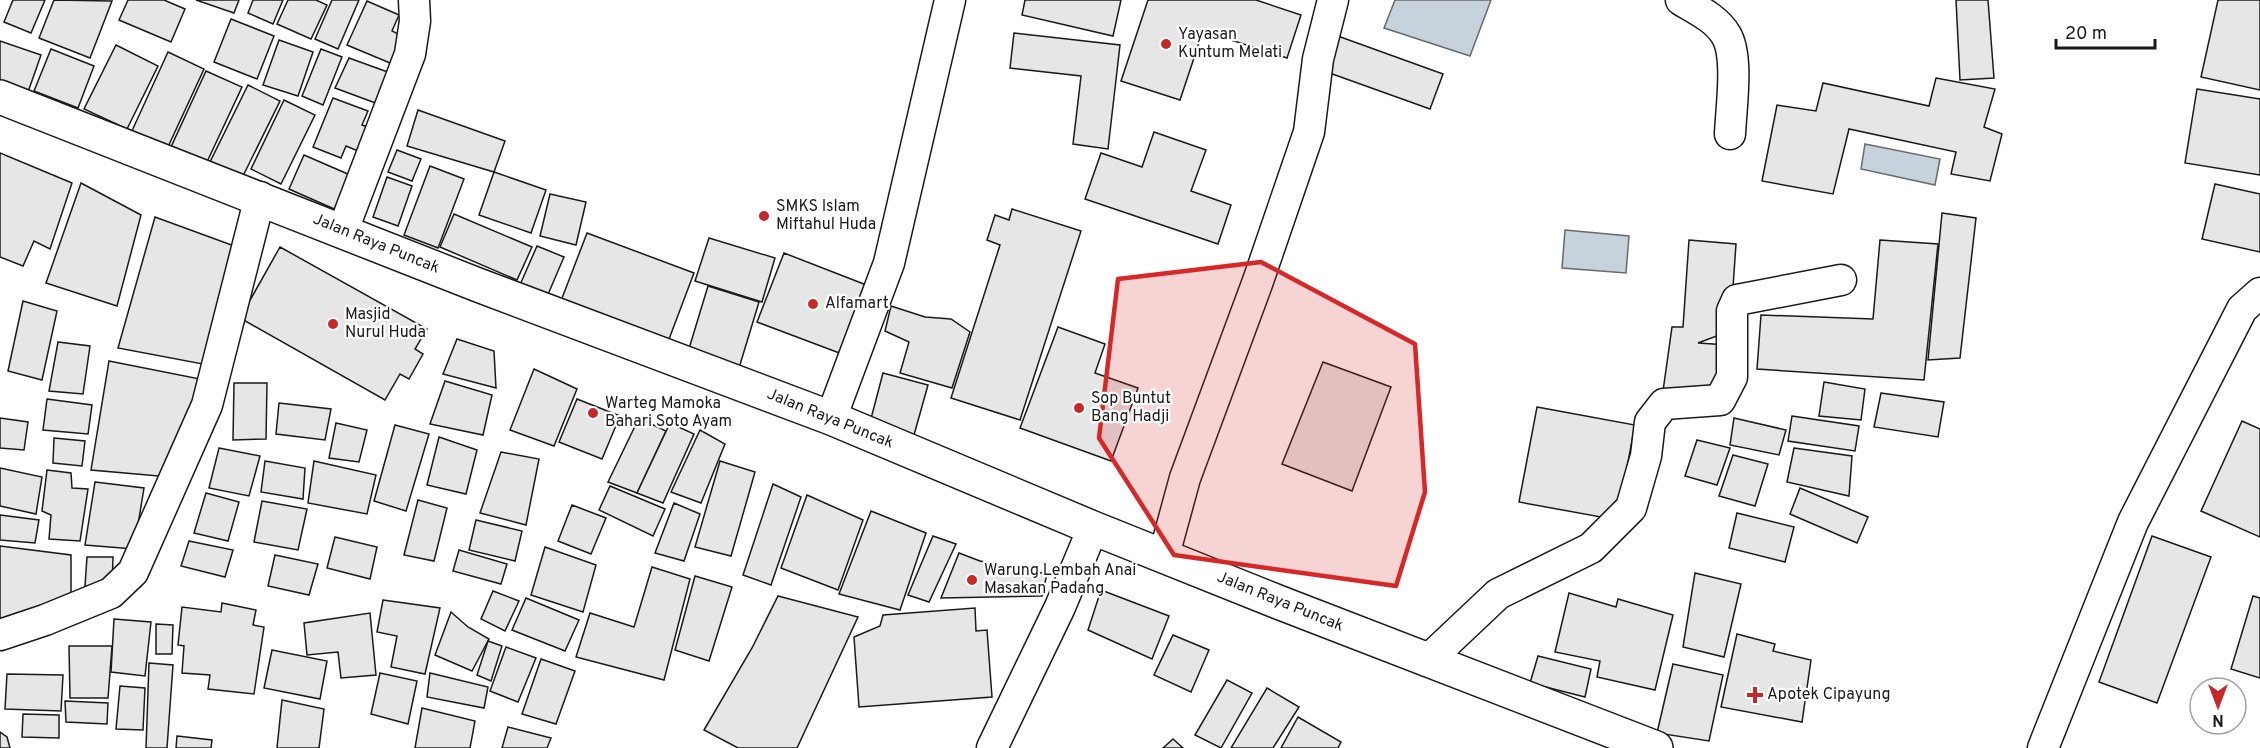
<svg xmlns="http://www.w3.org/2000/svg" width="2260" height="748" font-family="Overpass,sans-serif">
	<rect width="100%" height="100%" fill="#fff"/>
	<g fill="#c6d2dc" stroke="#6a6a6a" stroke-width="1.5">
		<polygon points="1395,0 1491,0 1470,56 1384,28"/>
		<polygon points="1865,144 1940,159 1935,185 1861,169"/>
		<polygon points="1565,230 1629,236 1626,273 1562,268"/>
	</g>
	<g fill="#e6e6e6" stroke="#1a1a1a" stroke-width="1.5">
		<polygon points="13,0 45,0 31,33 4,22"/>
		<polygon points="54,0 112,1 90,58 39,38"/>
		<polygon points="128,0 164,0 185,9 171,42 119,20"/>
		<polygon points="196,0 239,0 234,13"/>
		<polygon points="253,0 283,0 273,24 248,13"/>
		<polygon points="288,0 316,0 327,5 311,39 277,24"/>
		<polygon points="332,0 359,0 338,49 315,39"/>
		<polygon points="1025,0 1121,0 1113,36 1022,15"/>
		<polygon points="1148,0 1256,0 1301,15 1287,58 1203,31 1180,100 1121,81"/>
		<polygon points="1956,0 1988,0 1994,78 1960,80"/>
		<polygon points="2218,0 2260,0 2260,90 2201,77"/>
		<polygon points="367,1 399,15 392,31 402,36 390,63 347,45"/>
		<polygon points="231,19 274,36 257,79 214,62"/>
		<polygon points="1014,33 1120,45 1108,149 1073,144 1081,76 1010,68"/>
		<polygon points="1335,35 1443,74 1430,109 1324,71"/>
		<polygon points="279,40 313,52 298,96 263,85"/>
		<polygon points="0,41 41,55 28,92 0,82"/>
		<polygon points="116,45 158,66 127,129 84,109"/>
		<polygon points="51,49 94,66 78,108 34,91"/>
		<polygon points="321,49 342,57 323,105 302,96"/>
		<polygon points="168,52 204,69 167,149 131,133"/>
		<polygon points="349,58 396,75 381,105 335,88"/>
		<polygon points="206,71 242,87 206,164 171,147"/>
		<polygon points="1936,78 1995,89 1984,127 2002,134 1990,181 1951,174 1956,152 1849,129 1833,194 1762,181 1777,105 1816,111 1823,83 1929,106"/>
		<polygon points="248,85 280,101 242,178 210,162"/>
		<polygon points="2197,89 2260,99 2260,175 2185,163"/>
		<polygon points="333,98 368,111 362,125 373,129 363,153 346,146 341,158 313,147"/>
		<polygon points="284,100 315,115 281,184 251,169"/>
		<polygon points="418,110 505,141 494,172 407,146"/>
		<polygon points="1154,132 1206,150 1191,191 1231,205 1218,244 1085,199 1101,153 1142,167"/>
		<polygon points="397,150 421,159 412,181 388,172"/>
		<polygon points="0,153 72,183 50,249 34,241 23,266 0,257"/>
		<polygon points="304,155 357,178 341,212 289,189"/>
		<polygon points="430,166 464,179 438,248 404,235"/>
		<polygon points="494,172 546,190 531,233 479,215"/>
		<polygon points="387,177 412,186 398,226 373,217"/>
		<polygon points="81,183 141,215 117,306 46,283"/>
		<polygon points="2215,184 2260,194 2260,252 2202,239"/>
		<polygon points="550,194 586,202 576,245 540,236"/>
		<polygon points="1012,209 1081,231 1020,420 951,398 1000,245 987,240 995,215 1009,220"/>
		<polygon points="1942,213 1976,218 1960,358 1928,360"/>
		<polygon points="454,214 532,247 517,280 440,247"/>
		<polygon points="155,217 237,247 213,366 118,348"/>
		<polygon points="587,233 694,273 666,347 559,306"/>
		<polygon points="709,238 775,258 762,302 695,281"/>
		<polygon points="1689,240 1736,244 1730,331 1698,343 1728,345 1725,396 1663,391 1672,327 1683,327"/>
		<polygon points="1880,240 1938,244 1924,380 1757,369 1761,315 1873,319"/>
		<polygon points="537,246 564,257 546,299 519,287"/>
		<polygon points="280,247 427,329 415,349 423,354 409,379 400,374 385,400 240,318"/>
		<polygon points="784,253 869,286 842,354 757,322"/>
		<polygon points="708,286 759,302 739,368 688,352"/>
		<polygon points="23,301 57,311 42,380 8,371"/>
		<polygon points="891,306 925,317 951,319 970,332 952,388 900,373 909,342 885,331"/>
		<polygon points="1058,327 1105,344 1095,373 1138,388 1111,461 1020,428"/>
		<polygon points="457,339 494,351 496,388 443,374"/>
		<polygon points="58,342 90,346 83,394 49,391"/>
		<polygon points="109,361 200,379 170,477 91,470"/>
		<polygon points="1323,362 1391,387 1352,491 1282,464"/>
		<polygon points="534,369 577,389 554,446 510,430"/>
		<polygon points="883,373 928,385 912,442 868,430"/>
		<polygon points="445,381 492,395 483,435 430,424"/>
		<polygon points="1824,382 1865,389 1861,420 1819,416"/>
		<polygon points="234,383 267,383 266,439 233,440"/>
		<polygon points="1881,393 1944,402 1938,437 1874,427"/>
		<polygon points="47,399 92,405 88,434 43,430"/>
		<polygon points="577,399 620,416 602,459 559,442"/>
		<polygon points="279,403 331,409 325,440 276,434"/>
		<polygon points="1537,407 1635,425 1617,520 1519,502"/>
		<polygon points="1792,416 1859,426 1855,451 1788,441"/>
		<polygon points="0,418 28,422 24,450 0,448"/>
		<polygon points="639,418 666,431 637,493 608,482"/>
		<polygon points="1734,418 1786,430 1779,455 1730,445"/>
		<polygon points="2242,421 2260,429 2260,537 2201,511"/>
		<polygon points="336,423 367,430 359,462 329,458"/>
		<polygon points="670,423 694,434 663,503 637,493"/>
		<polygon points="395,425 429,434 406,511 374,501"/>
		<polygon points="700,430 725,444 701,503 671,492"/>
		<polygon points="439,437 477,450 466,494 427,485"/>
		<polygon points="54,438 85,441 82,466 53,463"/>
		<polygon points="1697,440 1730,448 1717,485 1685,476"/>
		<polygon points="219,448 260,456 249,496 209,488"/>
		<polygon points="1794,448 1852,456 1849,496 1787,482"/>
		<polygon points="501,452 539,459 526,525 480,513"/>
		<polygon points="1733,455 1768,464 1755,506 1719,496"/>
		<polygon points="265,461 305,468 303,499 261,492"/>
		<polygon points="314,461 376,475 367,514 308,503"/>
		<polygon points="720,461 755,472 731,556 695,547"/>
		<polygon points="0,468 42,477 36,514 0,506"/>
		<polygon points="47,470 71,473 72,488 88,489 80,541 49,539 51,515 42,511"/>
		<polygon points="95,482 144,488 134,549 85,545"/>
		<polygon points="773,484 801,497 771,585 743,575"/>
		<polygon points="610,486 665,509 653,536 599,510"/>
		<polygon points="1800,488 1868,517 1857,543 1790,514"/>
		<polygon points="206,493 239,502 228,541 194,533"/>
		<polygon points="807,495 863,520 838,590 781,568"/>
		<polygon points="418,500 447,508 434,561 404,555"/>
		<polygon points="262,501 307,509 298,550 254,542"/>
		<polygon points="674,503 700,514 684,561 655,553"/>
		<polygon points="572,505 606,518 591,554 558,541"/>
		<polygon points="871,511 926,533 900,610 839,594"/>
		<polygon points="1737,513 1794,527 1785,562 1729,548"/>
		<polygon points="0,515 39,520 35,543 0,540"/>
		<polygon points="476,520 522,531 515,561 469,550"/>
		<polygon points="933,536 956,544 929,602 908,595"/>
		<polygon points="2152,536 2211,557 2157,703 2099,682"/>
		<polygon points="335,537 377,547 370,579 327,568"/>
		<polygon points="189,541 233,550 225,577 181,566"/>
		<polygon points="0,546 71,555 71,601 0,623"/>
		<polygon points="545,547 596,565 583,612 531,595"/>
		<polygon points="459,550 507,564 501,584 453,571"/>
		<polygon points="959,553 980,561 1047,574 1042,596 941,598"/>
		<polygon points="275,555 318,564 309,595 268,586"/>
		<polygon points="87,557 113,557 112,588 85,586"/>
		<polygon points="652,567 690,579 664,680 576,657 590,613 634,627"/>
		<polygon points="1695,573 1741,584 1724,657 1683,647"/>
		<polygon points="695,576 732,587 709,661 675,650"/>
		<polygon points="1101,590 1169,616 1152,659 1088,630"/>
		<polygon points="493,591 519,601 505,631 481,619"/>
		<polygon points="1569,593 1616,607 1618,599 1673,615 1655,690 1597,677 1600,661 1555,652"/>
		<polygon points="778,596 858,617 797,748 738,748 704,730 752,648"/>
		<polygon points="2253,596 2260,598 2260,678 2231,669"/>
		<polygon points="526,598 579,620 565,651 512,630"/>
		<polygon points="383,600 440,608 425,674 391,667 397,636 377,632"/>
		<polygon points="222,603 256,610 253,625 264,627 254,694 208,689 210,675 182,673 184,646 178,645 182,607 221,612"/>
		<polygon points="975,608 976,631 987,630 992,697 859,707 854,637 880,626 883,615"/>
		<polygon points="451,612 468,627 489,639 472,671 435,655"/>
		<polygon points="370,613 376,675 341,678 338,652 307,655 304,623"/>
		<polygon points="114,619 151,622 145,676 111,672"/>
		<polygon points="156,624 173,625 172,654 156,654"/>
		<polygon points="1737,634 1775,644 1773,651 1811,660 1802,722 1721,707"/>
		<polygon points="1173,635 1209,650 1191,692 1154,675"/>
		<polygon points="488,641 502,646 491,681 477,675"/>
		<polygon points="69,646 112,646 108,698 70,698"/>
		<polygon points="506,647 536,658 518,702 490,691"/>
		<polygon points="272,650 327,661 320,699 264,688"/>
		<polygon points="1538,656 1591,669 1585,697 1530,683"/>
		<polygon points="541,659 575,671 556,724 522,714"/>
		<polygon points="149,663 173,665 167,748 146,748"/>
		<polygon points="1673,664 1723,675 1709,741 1657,733"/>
		<polygon points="380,673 417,681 408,724 371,714"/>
		<polygon points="430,673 488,687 484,708 427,697"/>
		<polygon points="7,674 63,675 61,711 5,709"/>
		<polygon points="1227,680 1252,693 1221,748 1195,735"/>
		<polygon points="120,686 145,688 143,730 116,729"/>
		<polygon points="1267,688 1299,707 1273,748 1231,748"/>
		<polygon points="282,700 324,709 319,748 277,748"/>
		<polygon points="65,701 108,703 107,724 66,722"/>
		<polygon points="422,708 475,721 470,748 415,748"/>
		<polygon points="23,714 59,715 59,738 22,737"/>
		<polygon points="1298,717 1341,742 1338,748 1281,748"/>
		<polygon points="508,727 551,738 547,748 502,748"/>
		<polygon points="0,732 7,737 10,748 0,748"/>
		<polygon points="177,736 212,740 211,748 176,748"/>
		<polygon points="1173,739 1183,748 1163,748"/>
	</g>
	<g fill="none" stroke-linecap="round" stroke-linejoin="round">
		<g stroke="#1a1a1a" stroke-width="33">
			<g id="street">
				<path d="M1681,0c15,9 36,19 45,35 13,21 5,74 4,99"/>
				<polyline points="343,230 410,54 415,21 414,0"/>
				<polyline points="831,418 889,263 950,0"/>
				<polyline points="1164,555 1185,478 1258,281 1309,132 1318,59 1333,0"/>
				<polyline points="0,635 45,620 111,593 133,572 207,405 260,197"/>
				<polyline points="1427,661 1498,594 1591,548 1631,508 1646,456 1650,422 1664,404 1720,400 1732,377 1732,311 1737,300 1841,280"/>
				<polyline points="992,748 1060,607 1093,528"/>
				<polyline points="2043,748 2133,522 2242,309 2260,293"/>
			</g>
		</g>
		<g stroke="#1a1a1a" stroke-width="36">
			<polyline id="highway" points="0,97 478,285 831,418 1093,528 1278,602 1656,748"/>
		</g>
		<use href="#street" stroke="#fff" stroke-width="30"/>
		<use href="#highway" stroke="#fff" stroke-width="33"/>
	</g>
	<path fill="#d62828" fill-opacity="0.2" stroke="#d62828" stroke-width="4.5" stroke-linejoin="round" d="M1261,262l154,82 10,148 -29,94 -222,-31 -75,-117 19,-159z"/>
	<g fill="#c62828" stroke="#fff" stroke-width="2">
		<circle cx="1166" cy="44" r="6"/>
		<circle cx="764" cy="216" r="6"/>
		<circle cx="813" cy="304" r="6"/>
		<circle cx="333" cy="324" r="6"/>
		<circle cx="1079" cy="408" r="6"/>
		<circle cx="593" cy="413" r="6"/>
		<circle cx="972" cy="580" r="6"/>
		<path d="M1752 686h6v6h6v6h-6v6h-6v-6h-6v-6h6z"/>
	</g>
	<g text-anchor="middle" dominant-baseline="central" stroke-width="4.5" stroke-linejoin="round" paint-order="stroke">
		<g font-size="16" fill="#1a1a1a" stroke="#fff" text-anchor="start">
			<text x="1178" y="35">Yayasan<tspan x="1178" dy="18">Kuntum Melati</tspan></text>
			<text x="776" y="207">SMKS Islam<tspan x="776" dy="18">Miftahul Huda</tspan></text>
			<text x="825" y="304">Alfamart</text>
			<text x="345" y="315">Masjid<tspan x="345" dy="18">Nurul Huda</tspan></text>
			<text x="1091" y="399">Sop Buntut<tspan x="1091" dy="18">Bang Hadji</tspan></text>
			<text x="605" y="404">Warteg Mamoka<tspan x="605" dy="18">Bahari Soto Ayam</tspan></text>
			<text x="984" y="571">Warung Lembah Anai<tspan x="984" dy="18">Masakan Padang</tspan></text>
			<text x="1767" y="695">Apotek Cipayung</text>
		</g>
		<g font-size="16" fill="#1a1a1a" stroke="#fff">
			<text transform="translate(376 244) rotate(22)">Jalan Raya Puncak</text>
			<text transform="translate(830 419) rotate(22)">Jalan Raya Puncak</text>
			<text transform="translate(1280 602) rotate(22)">Jalan Raya Puncak</text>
		</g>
	</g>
	<g transform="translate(2218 706) rotate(180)"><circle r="28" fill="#ffffff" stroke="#a3a3a3" stroke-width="1.5"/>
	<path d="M0-4.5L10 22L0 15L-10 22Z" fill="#c62828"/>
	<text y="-9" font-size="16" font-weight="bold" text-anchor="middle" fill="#1a1a1a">N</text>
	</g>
	<path d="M2056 39v9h99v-9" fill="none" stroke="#1a1a1a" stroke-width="3"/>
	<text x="2065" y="39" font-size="18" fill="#1a1a1a" stroke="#ffffff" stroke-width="4.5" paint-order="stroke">20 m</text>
</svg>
